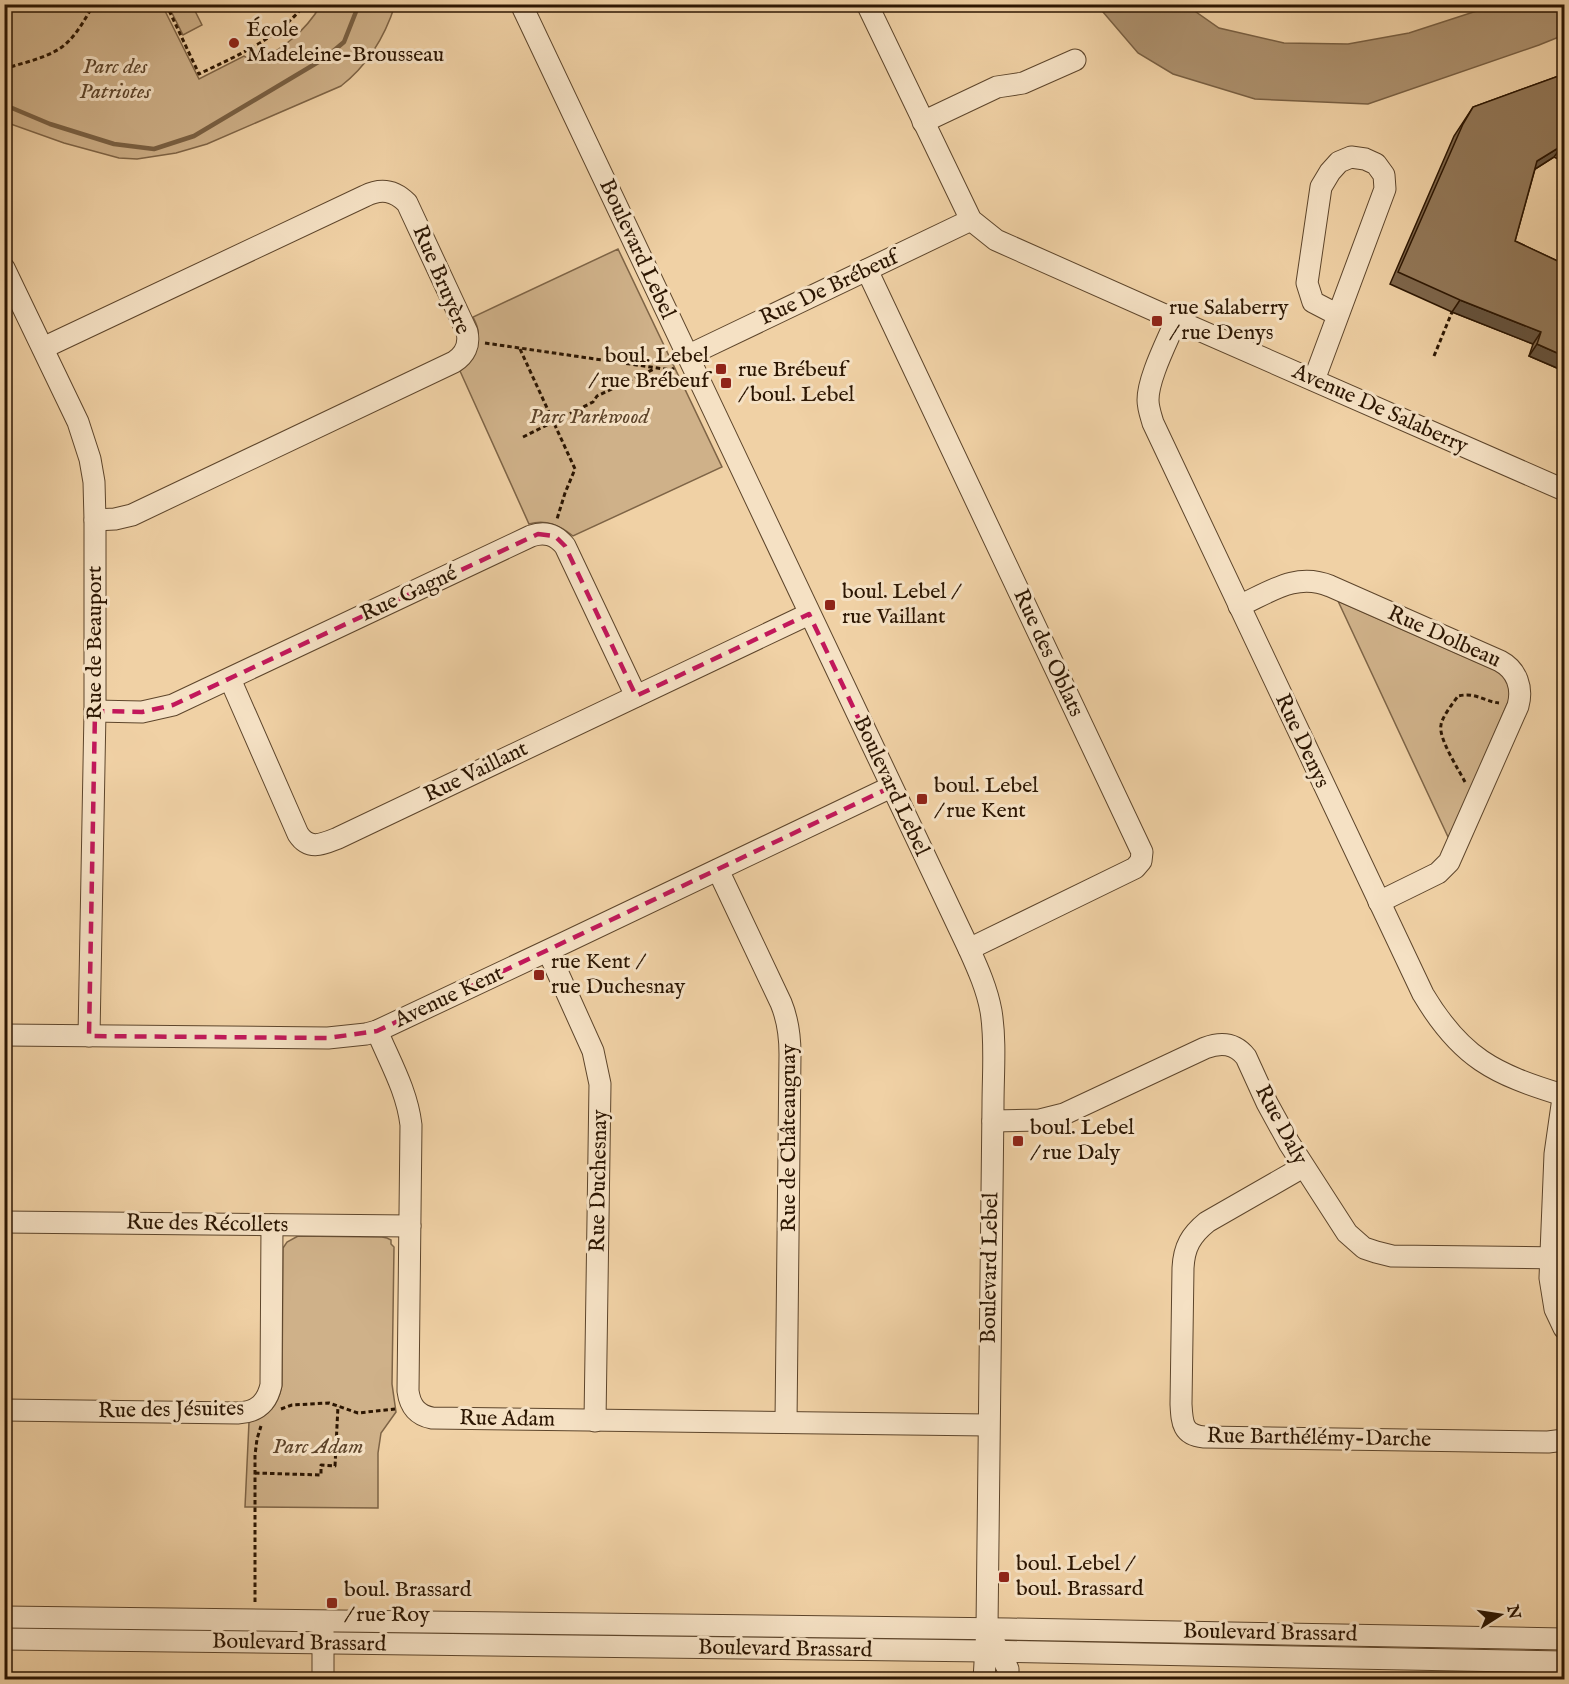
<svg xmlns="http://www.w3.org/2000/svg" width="1569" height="1684" font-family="'IM FELL English',serif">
	<rect width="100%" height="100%" fill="#f0d1a5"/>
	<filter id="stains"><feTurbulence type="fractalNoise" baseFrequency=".00333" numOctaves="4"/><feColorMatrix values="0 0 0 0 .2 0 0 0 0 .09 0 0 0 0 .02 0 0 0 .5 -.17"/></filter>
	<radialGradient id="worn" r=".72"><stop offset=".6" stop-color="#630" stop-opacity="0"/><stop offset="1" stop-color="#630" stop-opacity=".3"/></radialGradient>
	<g fill="#cfb189" stroke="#7e6446" stroke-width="1.5">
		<path d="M4,5h158l37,74 45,-23 12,7c28,-16 48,-30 65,-58h74c-10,31 -27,60 -54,81l-134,58 -31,9 -39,6 -18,-1 -55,-15 -59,-21z"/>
		<polygon points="168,5 192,5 202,25 183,35"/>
		<path d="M618,249l104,218 -149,69c-14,-11 -27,-17 -44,-12l-69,-153c9,-8 16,-23 18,-35 1,-7 -2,-13 -5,-19z"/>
		<path d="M1338,601l157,69c13,9 16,14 14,30l-60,139z"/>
		<path d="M298,1236l84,1 5,1 4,2v4l3,3 -2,137 4,28 -15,21 -3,20v55l-133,-1 4,-85c20,-5 29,-17 33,-37l1,-137 4,-6z"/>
	</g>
	<polygon fill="#ad916e" stroke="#796043" stroke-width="1.5" points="1097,5 1186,5 1219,28 1284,43 1348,44 1409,33 1495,5 1564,5 1564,35 1539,45 1368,104 1255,99 1173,74 1138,53"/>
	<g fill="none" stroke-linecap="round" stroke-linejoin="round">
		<polyline stroke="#796043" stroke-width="4.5" points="4,108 12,108 50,124 114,144 154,149 194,136 325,58 344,42 359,4"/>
		<g stroke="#5d452b" stroke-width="23">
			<g id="minor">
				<path d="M521,4l448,945c9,20 18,40 22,62 5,30 2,63 2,94l-6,523 -3,52"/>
				<polyline points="867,4 971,220 996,240 1176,320 1564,490"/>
				<polyline points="923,122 997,87 1023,83 1075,60"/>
				<polyline points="4,268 78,422 90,459 94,482 95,520 95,711 89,1036"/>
				<polyline points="867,270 1142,852 1141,861 1135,868 969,949"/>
				<path d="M1176,320c-9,22 -28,58 -28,80 0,8 3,16 5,23l270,571c38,64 71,80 140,101"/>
				<path d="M43,348l322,-152c16,-8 29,-6 42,7l60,129c3,13 -2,23 -13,30l-322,153 -17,4 -20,1"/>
				<polyline points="687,356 971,220"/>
				<polyline points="1314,380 1385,189 1384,175 1376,164 1365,159 1351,157 1339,162 1330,172 1321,187 1307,283 1313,302 1338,315"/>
				<path d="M1239,606c31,-14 57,-34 91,-20l170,75c17,9 23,27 18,45l-69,156 -11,11 -59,29"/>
				<path d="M230,679l68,155c11,17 25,10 40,4l471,-224"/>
				<path d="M95,711l47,1 31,-7 358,-169c14,-5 25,-1 34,10l71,150"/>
				<path d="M718,870l63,133c7,17 9,33 9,51l-4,368"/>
				<polyline points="548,951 593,1051 600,1084 595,1421"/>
				<path d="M377,1031c13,31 30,60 34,94l-3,266c2,15 9,24 24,27l556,7"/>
				<polyline points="4,1035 328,1038 366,1034 377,1031 566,942 891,787"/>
				<polyline points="1564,1091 1555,1154 1550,1278 1555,1309 1564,1328"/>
				<path d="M993,1121l47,-1 24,-6 141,-66c16,-6 30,-5 41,9l21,46 22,40 58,90 17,15 12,4 16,4 172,2"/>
				<path d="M1303,1167l-96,55c-16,13 -23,25 -24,46l-2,136c1,18 1,31 23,33l344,5 16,-2"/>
				<polyline points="4,1222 410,1226"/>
				<path d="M4,1410l234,3c19,-1 29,-10 33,-28l1,-160"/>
				<polyline points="4,1617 1009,1629 1564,1639"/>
				<polyline points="4,1639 985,1651 1564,1662"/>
				<polyline points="994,1642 1008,1669 1008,1680"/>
				<polyline points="323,1680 323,1629"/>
			</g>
		</g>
		<g stroke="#2c1602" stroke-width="3" stroke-dasharray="4.5 3" stroke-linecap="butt">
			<path d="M166,4l33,70c39,-19 79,-35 106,-70"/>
			<path d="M4,69c18,-6 39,-10 55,-20 15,-9 26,-30 35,-45"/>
			<polyline points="485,343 671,370 674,368"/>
			<polyline points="520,349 575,469 565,493 557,519"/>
			<polyline points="1434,356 1452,312"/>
			<polyline points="523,437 593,402 597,396 654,369"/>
			<path d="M1465,782c-6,-12 -27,-44 -24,-57 1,-8 12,-22 17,-29 18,-4 25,5 41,7"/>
			<polyline points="281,1409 292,1405 329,1403 358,1413 395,1409"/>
			<polyline points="255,1473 321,1475 321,1465 335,1466 338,1406"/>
			<polyline points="255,1602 255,1455 257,1439 261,1426"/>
		</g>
		<use href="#minor" stroke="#f5e1c4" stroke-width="21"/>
	</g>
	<polygon fill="#7e664b" stroke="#2c1602" stroke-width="1.5" points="1564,74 1564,159 1562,161 1554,157 1535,169 1515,241 1564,264 1564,371 1529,356 1533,344 1452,312 1390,284 1454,136 1473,107"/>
	<g fill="#66533d" stroke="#2c1602" stroke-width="1.5">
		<polygon points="1563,145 1554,157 1529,173 1537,161"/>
		<polygon points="1460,300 1541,332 1533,344 1452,312"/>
		<polygon points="1537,344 1564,356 1564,371 1529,356"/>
	</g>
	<polygon fill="#927757" stroke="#2c1602" stroke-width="1.5" points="1564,74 1564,146 1563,145 1537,161 1515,241 1564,264 1564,356 1537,344 1541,332 1460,300 1398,272 1463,124 1473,107"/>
	<path fill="none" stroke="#c2185b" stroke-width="4.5" stroke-dasharray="12 8" stroke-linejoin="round" d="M538,534l17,2 10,10 71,150 173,-82 82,173 -514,244 -49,7 -239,-2 6,-325 47,1 31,-7z"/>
	<g fill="#8f2418" stroke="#f5e1c4" stroke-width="2">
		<circle cx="234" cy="43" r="6"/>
		<rect x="1151" y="315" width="12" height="12" rx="3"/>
		<rect x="715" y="363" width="12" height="12" rx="3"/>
		<rect x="720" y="377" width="12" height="12" rx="3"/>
		<rect x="824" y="599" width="12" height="12" rx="3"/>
		<rect x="916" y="793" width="12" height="12" rx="3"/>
		<rect x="533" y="969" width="12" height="12" rx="3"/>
		<rect x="1012" y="1135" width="12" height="12" rx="3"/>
		<rect x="998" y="1571" width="12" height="12" rx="3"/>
		<rect x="326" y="1597" width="12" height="12" rx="3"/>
	</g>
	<g text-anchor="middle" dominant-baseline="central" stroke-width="6" stroke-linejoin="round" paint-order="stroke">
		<g font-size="22" fill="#2c1602" stroke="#f5e1c4" text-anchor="start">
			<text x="246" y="30">École<tspan x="246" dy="25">Madeleine-Brousseau</tspan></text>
			<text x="1169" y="308">rue Salaberry<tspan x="1169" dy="25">/ rue Denys</tspan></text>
			<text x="709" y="356" text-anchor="end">boul. Lebel<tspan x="709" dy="25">/ rue Brébeuf</tspan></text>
			<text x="738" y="370">rue Brébeuf<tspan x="738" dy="25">/ boul. Lebel</tspan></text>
			<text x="842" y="592">boul. Lebel /<tspan x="842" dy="25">rue Vaillant</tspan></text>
			<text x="934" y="786">boul. Lebel<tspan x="934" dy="25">/ rue Kent</tspan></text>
			<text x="551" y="962">rue Kent /<tspan x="551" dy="25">rue Duchesnay</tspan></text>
			<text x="1030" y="1128">boul. Lebel<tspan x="1030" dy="25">/ rue Daly</tspan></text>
			<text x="1016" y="1564">boul. Lebel /<tspan x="1016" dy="25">boul. Brassard</tspan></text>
			<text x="344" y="1590">boul. Brassard<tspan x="344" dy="25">/ rue Roy</tspan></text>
		</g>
		<g font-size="22" font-style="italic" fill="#5d442a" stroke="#f5e1c4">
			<text x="115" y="67">Parc des<tspan x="115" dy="25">Patriotes</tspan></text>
			<text x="589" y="417">Parc Parkwood</text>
			<text x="318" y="1447">Parc Adam</text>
		</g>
		<g font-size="22" fill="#2c1602" stroke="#f5e1c4">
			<text transform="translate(637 249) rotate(65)">Boulevard Lebel</text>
			<text transform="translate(441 280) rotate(67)">Rue Bruyère</text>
			<text transform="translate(829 288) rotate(-25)">Rue De Brébeuf</text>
			<text transform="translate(1380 409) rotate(24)">Avenue De Salaberry</text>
			<text transform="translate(409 594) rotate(-25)">Rue Gagné</text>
			<text transform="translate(1444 637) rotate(24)">Rue Dolbeau</text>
			<text transform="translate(95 643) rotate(-90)">Rue de Beauport</text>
			<text transform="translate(1048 653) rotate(65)">Rue des Oblats</text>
			<text transform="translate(1302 741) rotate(65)">Rue Denys</text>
			<text transform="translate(476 772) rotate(-26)">Rue Vaillant</text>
			<text transform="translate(891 786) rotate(65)">Boulevard Lebel</text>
			<text transform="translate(449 997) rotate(-25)">Avenue Kent</text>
			<text transform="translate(1281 1125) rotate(62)">Rue Daly</text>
			<text transform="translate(789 1138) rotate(-90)">Rue de Châteauguay</text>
			<text transform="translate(599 1181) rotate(-89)">Rue Duchesnay</text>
			<text transform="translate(207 1224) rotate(1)">Rue des Récollets</text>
			<text transform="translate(990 1268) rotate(-89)">Boulevard Lebel</text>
			<text transform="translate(171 1410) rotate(-1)">Rue des Jésuites</text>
			<text transform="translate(507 1419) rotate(1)">Rue Adam</text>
			<text transform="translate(1319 1438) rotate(1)">Rue Barthélémy-Darche</text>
			<text transform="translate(1270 1633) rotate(1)">Boulevard Brassard</text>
			<text transform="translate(299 1643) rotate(1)">Boulevard Brassard</text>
			<text transform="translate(785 1649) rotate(1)">Boulevard Brassard</text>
		</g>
	</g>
	<rect width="1569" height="1684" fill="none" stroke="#f0d1a5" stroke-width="24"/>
	<rect x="6" y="6" width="1557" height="1672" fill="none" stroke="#2c1602" stroke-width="3"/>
	<rect x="12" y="12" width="1545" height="1660" fill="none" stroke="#2c1602" stroke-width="1.5"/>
	<g transform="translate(1500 1615) rotate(78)" stroke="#f5e1c4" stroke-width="4.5" paint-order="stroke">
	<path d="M0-4.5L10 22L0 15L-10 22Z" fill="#2c1602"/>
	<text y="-9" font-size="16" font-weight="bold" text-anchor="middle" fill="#2c1602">N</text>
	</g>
	<rect width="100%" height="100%" filter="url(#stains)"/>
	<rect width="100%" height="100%" fill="url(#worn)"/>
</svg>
